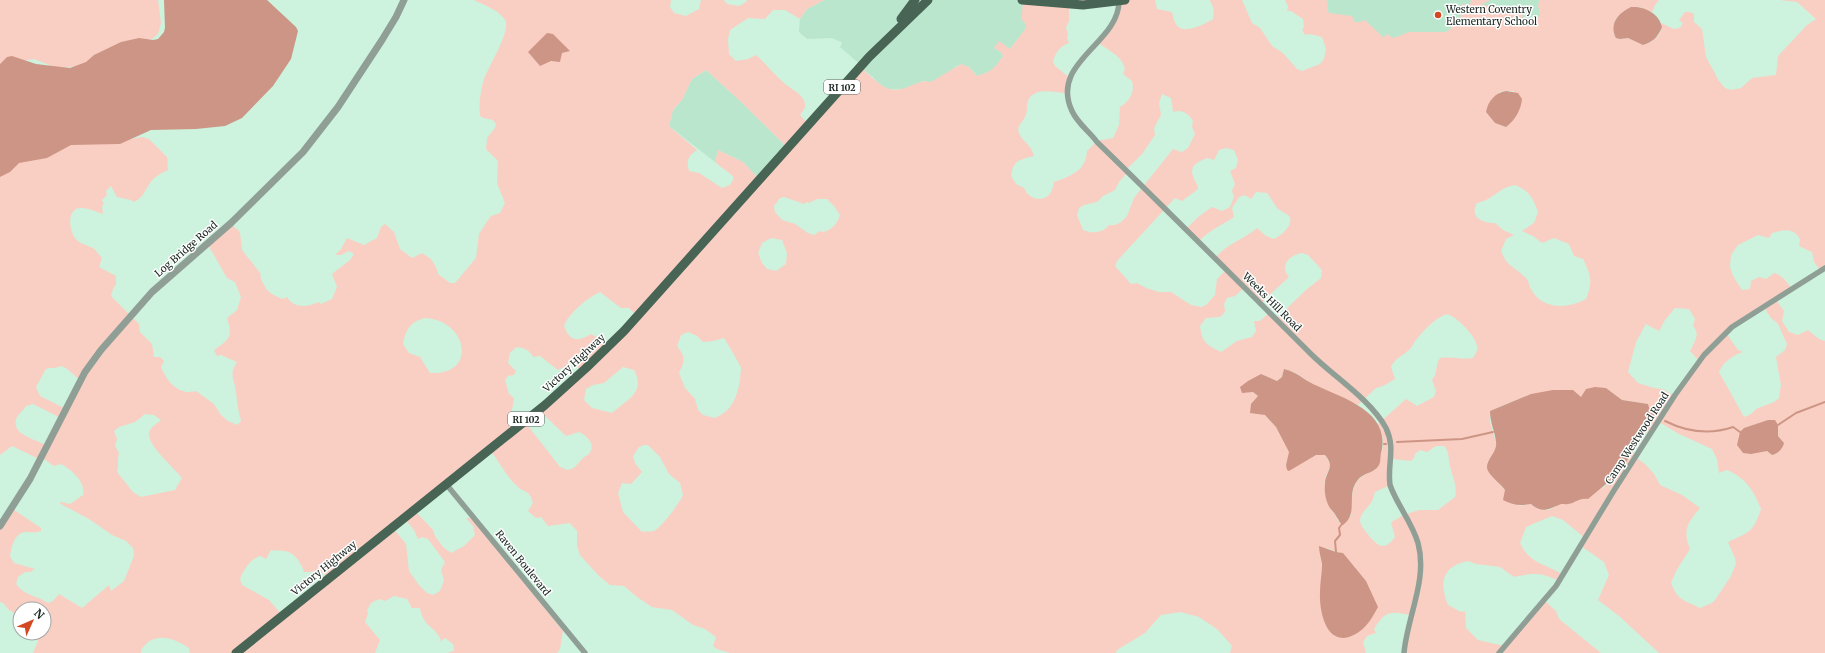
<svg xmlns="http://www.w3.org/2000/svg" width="1825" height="653" font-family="Merriweather,serif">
	<rect width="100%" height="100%" fill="#cdf2dd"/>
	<g fill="#bae6cd">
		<polygon points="824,0 1058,0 1026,24 1026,28 1010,49 999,42 994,48 1001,52 1003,56 994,69 990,72 977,76 969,67 958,65 951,71 931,82 923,81 905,89 889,89 878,84 873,77 861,68 862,66 840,47 842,44 841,42 832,38 807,39 799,32 800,19 807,9"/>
		<polygon points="1311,0 1551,0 1547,29 1372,55"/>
		<polygon points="706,70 739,100 789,149 760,180 743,162 718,150 715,162 669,126 673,110 682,100 692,79"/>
	</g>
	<g fill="#facfc3" fill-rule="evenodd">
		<polygon points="0,0 158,0 161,23 158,34 152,39 125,46 81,66 57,68 34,59 21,61 0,77"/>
		<path d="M474,0h197l-1,7 4,6 12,3 13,-7 2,-9h23l3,4 12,2 7,-4 1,-2h77l-17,9 -7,10 -15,-9h-12l-8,9 -17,-1 -18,12 -2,9 1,15 7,7 12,-2 8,-4c10,9 17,18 27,27 6,6 21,12 22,22 1,4 -3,8 -5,11l9,10 52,-57c17,13 25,29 49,18 8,-3 13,-6 21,-4l30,-18 8,3 8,9c15,-5 17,-7 26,-20l-2,-4 -7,-4 5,-7 11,8 16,-21v-4l-5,-5 2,-16 35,-3h97l2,9 15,3c1,4 2,9 4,12 7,12 29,0 37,-5l1,-9 -4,-10h32l10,23 8,5 12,18 11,7 14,16 5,2 18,-7 4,-5 2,-10 -4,-12 -12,-3 -5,1 -3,-5 2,-3 -1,-8 -12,-8h-4l1,-5 -3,-6h41l2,2 -1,7 2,4 23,3 3,6h5l5,-2 19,18 2,-4 8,4 15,-6h36l5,-2 3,-9 7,6 1,-23 9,1 1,-5h19l-9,5 42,3 -1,18 11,-1 7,-10 -2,-10 2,-5h119l-4,5 -3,7 -13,-5 -23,11 -2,16 6,5 8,-1 15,7c9,-3 21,-10 18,-22l13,6 6,-1 3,-5 -4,-3 6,-8h5l4,2v8l8,7 4,28 13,24 6,7 6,2 10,-2 11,-10 24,-3 2,-19 29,-31 9,-6 -19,-17 -17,-2h45v267l-4,4 -7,-9 -2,-10 -13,-6 1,-7c-7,-12 -17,-9 -28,-6l-3,5 -11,-3 -20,10 -7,10 -1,12 3,9 9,14 8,-1 1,-8 8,-4 7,2 8,-6c8,2 13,9 18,16l-16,11 8,11 -2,10 7,11 9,3 10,-5 11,9 6,2v312h-166l-40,-37 -21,-16 11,-25 -5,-13 -23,-16 4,-8 -22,-18 -11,-4 -26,11 -6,16c9,20 23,20 40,30l-1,8c-19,-9 -25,-8 -45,-4l-14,-10 -24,-3 -8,-3c-26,5 -29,22 -20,44l13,7 4,-1 1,17 12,12 26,6 41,-45 11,10 3,8 42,34h-196l6,-38c-20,-4 -26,-5 -37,14l2,4 -9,3 -4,6 3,11h-136l2,-7 -15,-17 -18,-12 -19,-5 -19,3 -16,18 -28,17 -1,3h-386l-13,-4 -4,-3 3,-9 -11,-8 -12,-4 -21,-15 -20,-3 -15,-10 -13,-11 -14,-1 -11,-9 -19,-21 -3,-9v-15l-7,-8 -22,3 -7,-9 -5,1 -8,-7 5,-8c-4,-15 -8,-9 -16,-17 -10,-9 -18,-24 -26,-35l-76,60 18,19 2,6 8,11 8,6 13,-7 11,-11 -2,-9 -7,-8h6l91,113 -3,18 -3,4h-110l7,-2 -1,-7 -8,-6 -6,5 2,-3c-7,-16 -17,-11 -21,-32h-8l-5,-9 -13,-3 -9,5 -6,-2 -8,4 -4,7 1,4 -3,8 15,18 -5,13h-185l-1,-5c-16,-11 -36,-17 -48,2v3h-108l5,-12 -4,-8h10v-24h-24v7l-11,-6 -6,-7 -3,-1v-77l11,-17 30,20v3c-4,2 -8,1 -13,1 -13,-1 -16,13 -18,24l4,7 21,6 -5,3h-5l-7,5 -2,7c9,12 20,11 32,19l5,-2 6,-7 23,14 27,-23 2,6 13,-10 10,-25 -1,-8 -7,-7 -14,-6 -23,-16 -30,-16 2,-1 9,2 13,-9c3,-13 -11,-25 -22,-31l-7,2 -13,-9 -2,2 -27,-13 -12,9v-282l19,-13 59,-19 38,1 26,-5 7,2 18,18 1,13c-7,3 -14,7 -18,13 -6,8 -6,14 -16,19l-3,-2 -14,-3 -6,-11 -5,5 1,4 -5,5 2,4 -2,2 1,8c-6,-2 -15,-6 -21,-6 -16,-1 -13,22 -7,30 4,6 12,7 18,10 3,2 6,7 9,10l-3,9 17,9v8l-3,5 -2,7 28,28 1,8 12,12 2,13h6l4,4 -3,6c6,15 18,29 35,24l18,13 7,11 7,6 10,4 3,-5c-3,-9 -4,-18 -5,-28 -1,-13 -8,-16 1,-30l-16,-7 -4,1 -3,-6c16,-11 19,-13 13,-32l10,-8 4,-13 -6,-15 -8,-4 -20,-35 25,-18 8,7 2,18 19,24 -1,2c6,15 8,17 23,23l4,-2c7,12 21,10 32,5l2,2 11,-5 5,-12 -5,-13 18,-14 4,-6 -5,-3 -8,4h-6l6,-6 6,-11 17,7 13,-7 4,-11 4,-3 9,8 6,17 12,9 10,-5 9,6 5,8 2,7 12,9h5l21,-25 3,-24 7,-11 5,-7 9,-3 5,-10 -8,-20 1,-22 -12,-12 1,-11 8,-10 1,-4 -3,-4 -10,-2 -3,-2c-1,-12 0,-22 3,-34 4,-14 29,-51 22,-62 -6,-10 -21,-15 -31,-20zM1119,1l-9,27 -12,14c10,9 24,13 27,27l-2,5 9,7c3,11 -2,20 -12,26l-1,18 -6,13 -16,3 -10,10c-1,20 -16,25 -33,31 -1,3 -1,7 -3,10 -7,12 -23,7 -27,-4l-8,-4 -5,-8c2,-16 8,-16 23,-20 -3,-13 -12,-14 -15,-23 -3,-7 4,-11 6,-16 3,-5 1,-11 3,-16 6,-15 26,-8 39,-8l3,-15 -15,-12 -2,-4c2,-9 7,-16 16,-19l-2,-5 1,-4 -2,-6 3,-7v-15zM706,70l33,30 50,49 -29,31 -17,-18 -25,-12 -3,12c6,6 14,9 19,16l-4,7 -8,3 -23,-15 -10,-2c-3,-9 -1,-16 8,-21l-28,-24 4,-16 9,-10 10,-21zM1506,91h8l-8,36 -11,-4 4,-31zM1162,94l9,4 2,14c9,-3 15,1 20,9l-1,6 3,7 -7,14 -6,4 -9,-3 -39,49 -7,18 -6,6 -6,3h-6c-6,8 -17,9 -26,5l-6,-15 2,-7 5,-3 13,-3 6,-6 12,-6 4,-8 9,-10 -1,-3 15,-15 13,-19 -1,-7 7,-13 -2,-12zM1226,148l8,2 4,10 -2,8 -6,3 5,13 -3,7 2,6 -4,10 -8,4 -10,-4 -14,10 -11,11 13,12c10,-10 22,-15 34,-23l-2,-9 7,-11 6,-2 6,4 5,-7 11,1c4,5 7,11 11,16 3,2 8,4 11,7 6,8 -8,20 -15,23l-8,-3 -9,-8c-14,12 -29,15 -41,29l11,12 -10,10 -2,16 -9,10 -5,2 -10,-2 -20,-13h-12l-13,-4 -9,-5 -6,1 -16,-18 2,-5 58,-63 7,3 16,-12c0,-6 -4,-8 -5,-13 -4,-12 6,-14 14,-18l7,2 5,-10zM1515,185c15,6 18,13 23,27l-4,11 -12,8 11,5 9,7 12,-5 15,6 5,12 9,3c8,16 10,23 3,40 -18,10 -44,11 -55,-10 -2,-3 -2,-8 -5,-11 -12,-12 -18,-10 -25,-27l5,-12 8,-4 -11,-5 -8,-7c-13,0 -26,-6 -18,-20 9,-1 18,-9 26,-14 3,-2 8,-3 12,-4zM784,197l20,7 3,-2 2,1 8,-4h10l7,7 6,9c-3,9 -8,15 -17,17l-3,-1 -6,4 -6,-2 -13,-9 -13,-4 -7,-8 -1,-6 6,-8zM771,238l11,2 5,13 -1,11 -10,7 -9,-2 -5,-6 -4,-10 4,-10zM1302,253l6,2 14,15 -1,8 -15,12 -29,28 -7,-6 -10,9h-6l2,10 -4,6 -15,4 -16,11c-14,-7 -19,-9 -21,-26l6,-8 14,-1 5,-5 -1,-8 3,-6 8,-2 9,-8 18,14 27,-25c-10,-11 0,-22 13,-24zM600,292l21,16h8l8,8 -27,28 -19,-10c-13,8 -21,8 -27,-8 5,-13 23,-28 36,-34zM1764,307l7,11 7,6 9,20 -2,6 -9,7 5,28 -2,13 -5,4 -18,7 -5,5 -7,3 -25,-45c4,-10 14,-17 24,-20l-5,-2 -12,-17zM1675,308l14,1 6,10 -2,7c8,8 1,17 -3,25l9,10 -24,35 -13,-7 -8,-1 -16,-5 -10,-11 8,-30 10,-18 13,7 6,-11zM1447,314c10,3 28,21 30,32 1,5 -2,8 -4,12 -11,2 -22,-2 -33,0 -5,7 -2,16 -8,22l4,11 -2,6 -17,9 -11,-7 -28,25c9,22 5,24 -3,46 -26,10 -22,22 -24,46l-13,5c-2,-6 -6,-9 -8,-14 -3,-7 -4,-15 -5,-22 -2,-13 11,-16 0,-30h-9l-27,15h-2l3,-18 -14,-25 -11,-12 -7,-19 -5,-4 8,-18 16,7 5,-4 2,-8 12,4 16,11 46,21 18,-17 7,-2 12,-7 -4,-12c4,-9 11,-11 18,-17 3,-2 4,-7 7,-10 8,-10 19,-22 31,-26zM425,318c43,2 53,58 5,55l-10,-16 -11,-4 -6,-9c3,-15 7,-22 22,-26zM688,332l9,4 6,6 10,-1 11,-3c2,3 17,28 17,30 0,4 -1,9 -1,12 -3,17 -8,31 -25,38l-12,-3 -5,-5 -3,-11 -10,-11 -6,-15c6,-13 7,-15 -2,-27l4,-11zM516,347c8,1 13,2 17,10l7,-1 18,14 16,-8 8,11 -41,39 25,24 13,-4c7,3 17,12 11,20 -1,3 -5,4 -7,6 -6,6 -7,10 -15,12l-8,-3 -35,-45 -10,6 -7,-11 4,-7 2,-12 -5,-4 -4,-14 3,-4 6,-1 2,-4 -8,-8 2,-10zM60,366l6,2 14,12 -16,28 -24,-12 -4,-9 10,-18c5,-2 9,0 14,-3zM623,367l11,3c12,22 -6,29 -22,43l-20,-5 -8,-8 2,-11 7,-4 11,-2zM1606,388l16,12 26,4 -2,16 -4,4 -1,5 4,5 14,-12 20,12 33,15 5,10 2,14 8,-3c19,8 27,21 34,39 -8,24 -12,23 -33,33l7,16 1,6 -5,12 -16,24 -3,3 -12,5c-16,-8 -22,-7 -29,-25l5,-12 14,-22c-8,-19 -2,-27 10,-41l-18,-13 -22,-10 -6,-11 -8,-9 -14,-11 -14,20 -14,13 -36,17h-8l-11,6 -11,-1 -7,-5 -12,2 -31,-35 -1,-8 9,-13v-7l-6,-21v-11l41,-17 50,3zM33,404l28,14 -14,27c-11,-5 -38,-11 -30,-28 2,-4 7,-7 9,-11zM145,414l9,1 7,5c-4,4 -11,7 -12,13 -2,12 25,35 33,45l-7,12 -34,7 -8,-5 -16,-20c2,-8 0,-12 2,-19l-4,-7 2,-7 -3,-8 5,-4 16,-5zM1778,425v11l6,7 -12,12 -5,-4zM644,445h4l12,12 9,17 11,9 3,12c-2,6 -22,33 -29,36 -3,1 -8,0 -12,1l-19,-20 -5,-19 4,-10 9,1 11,-12 -7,-9 -2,-7 6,-9zM1436,446h8c6,6 4,13 6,20 2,11 8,19 5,31l-17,13h-19l-15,5 -13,7 4,15c-10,14 -16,10 -26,-1 -3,-5 -9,-10 -9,-16 1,-8 8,-12 12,-19 1,-2 2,-6 3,-9l15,-7 2,-26 19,2 3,-3 1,-4 5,-4 7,2zM405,519l9,11 4,9 4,-2 6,2 17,23 -4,8 3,10 -4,11 -7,4 -6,-2 -8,-8 -10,-14 -3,-27 -13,-16zM1327,548l9,4 7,1 3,4 -24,52c-3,-18 2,-37 -2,-55zM271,550c5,1 9,0 13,1 11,1 17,12 20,21h6l9,-2 10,9 -46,37 -14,-16 -27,-15 -2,-6c3,-9 11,-20 20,-23l6,3z"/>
	</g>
	<g fill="#cd9585">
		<polygon points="164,0 267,0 296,27 298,31 291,59 273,86 242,118 225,126 196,129 151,130 120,144 71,145 47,158 19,163 10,172 0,177 0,64 7,57 12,56 36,64 70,68 86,62 94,55 121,42 139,38 153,40 158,39 164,32 165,28"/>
		<path d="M1631,7c13,-1 28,6 31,20 -4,10 -9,15 -19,18l-15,-7 -8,1 -4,-1c-7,-14 2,-25 15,-31z"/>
		<polygon points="547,33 553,34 570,51 562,53 560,62 551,61 540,66 528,52"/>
		<path d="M1506,91l12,2 4,6c-1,11 -7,21 -16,28l-11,-4 -9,-11c2,-11 9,-19 20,-21z"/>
		<path d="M1284,369c15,4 17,9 29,15 29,14 79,27 68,69 -1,4 0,8 -2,12 -5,9 -16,7 -22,16 -11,14 2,32 -14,44 -4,-3 -4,-5 -7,-9 -1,-3 -4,-5 -6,-8 -4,-6 -6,-16 -5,-24 0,-13 11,-16 0,-29h-9l-27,16 -2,-1 -1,-5 3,-13 -13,-25 -11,-12 -15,-2 1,-9 7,-8 -5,-4 -11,1 -2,-6 8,-6 13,-7 16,7 5,-4z"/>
		<path d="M1595,387l11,1 16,12 26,4 3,10 -9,10 -1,5 4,5 -27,40 -30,25c-11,-1 -11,4 -20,5 -4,1 -6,-1 -9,1 -13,5 -17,8 -28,-1 -12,2 -18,1 -28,-4l2,-10c-4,-6 -13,-12 -17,-19 -5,-10 10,-18 8,-29 -1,-11 -6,-19 -6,-31l41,-17 22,-4h20l8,7 5,-8z"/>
		<path d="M1768,420h7l3,5v11l6,7c-1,5 -6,11 -12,12l-5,-4 -16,3 -8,-1 -6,-8 3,-13 4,-4z"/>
		<path d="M1319,546l17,6 7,1 23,28 12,26c-7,13 -14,25 -29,30 -24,7 -30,-28 -29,-45 0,-9 2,-19 2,-28 -1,-6 -3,-12 -3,-18z"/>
	</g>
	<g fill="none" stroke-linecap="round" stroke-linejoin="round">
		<g stroke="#cd9585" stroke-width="2">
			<polyline points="1651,414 1655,416"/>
			<path d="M1665,421c22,11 45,14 68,6l7,5"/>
			<polyline points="1778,425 1796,413 1825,402"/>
			<polyline points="1397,442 1462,439 1493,432"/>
			<polyline points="1384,444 1386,444"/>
			<polyline points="1336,552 1335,541 1340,535 1339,528 1342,524"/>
		</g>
		<g stroke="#909f96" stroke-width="5.5">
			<path d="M1119,1c0,43 -70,61 -47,110 6,13 17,20 25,31 72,70 143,141 214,212 23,23 59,45 75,74 10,21 1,36 4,57 7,20 22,37 28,58 10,37 -11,74 -14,110"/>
			<polyline points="446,484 585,653"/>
			<polyline points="1499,653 1556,586 1613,492 1675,395 1704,355 1732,327 1825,268"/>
		</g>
		<polyline stroke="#909f96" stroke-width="7" points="0,526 30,479 85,372 101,350 152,292 231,223 303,152 338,107 382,40 396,17 404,0"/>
		<g stroke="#486455" stroke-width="9">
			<polyline points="1022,0 1083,5 1125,0"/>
			<polyline points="901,19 915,0"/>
			<polyline points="236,653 545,405 586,368 624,331 869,57 928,0"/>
		</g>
	</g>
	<circle fill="#d24922" stroke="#fff" stroke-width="1.5" cx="1438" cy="15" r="4"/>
	<g text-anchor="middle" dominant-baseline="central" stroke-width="3" stroke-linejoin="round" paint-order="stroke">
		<g fill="#fff" stroke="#5d6661" stroke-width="1">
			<rect x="824" y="80" width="36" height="14" rx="3"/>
			<rect x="508" y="412" width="36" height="14" rx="3"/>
		</g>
		<g font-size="9" font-weight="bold" fill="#17241d">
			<text x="842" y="87">RI 102</text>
			<text x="526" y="419">RI 102</text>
		</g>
		<g font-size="10" fill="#17241d" stroke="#fff" text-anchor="start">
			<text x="1446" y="9">Western Coventry<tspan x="1446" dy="12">Elementary School</tspan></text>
		</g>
		<g font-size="10" fill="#17241d" stroke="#fff">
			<text transform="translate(186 249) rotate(-41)">Log Bridge Road</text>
			<text transform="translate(1272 302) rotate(45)">Weeks Hill Road</text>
			<text transform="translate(574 363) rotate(-43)">Victory Highway</text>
			<text transform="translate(1637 438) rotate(-57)">Camp Westwood Road</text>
			<text transform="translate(523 563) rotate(51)">Raven Boulevard</text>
			<text transform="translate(324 568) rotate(-39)">Victory Highway</text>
		</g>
	</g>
	<g transform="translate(32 621) rotate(45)"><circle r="19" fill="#ffffff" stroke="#a2a7a5"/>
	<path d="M0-3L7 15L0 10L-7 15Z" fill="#d24922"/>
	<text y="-6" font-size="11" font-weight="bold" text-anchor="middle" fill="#17241d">N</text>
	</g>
</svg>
